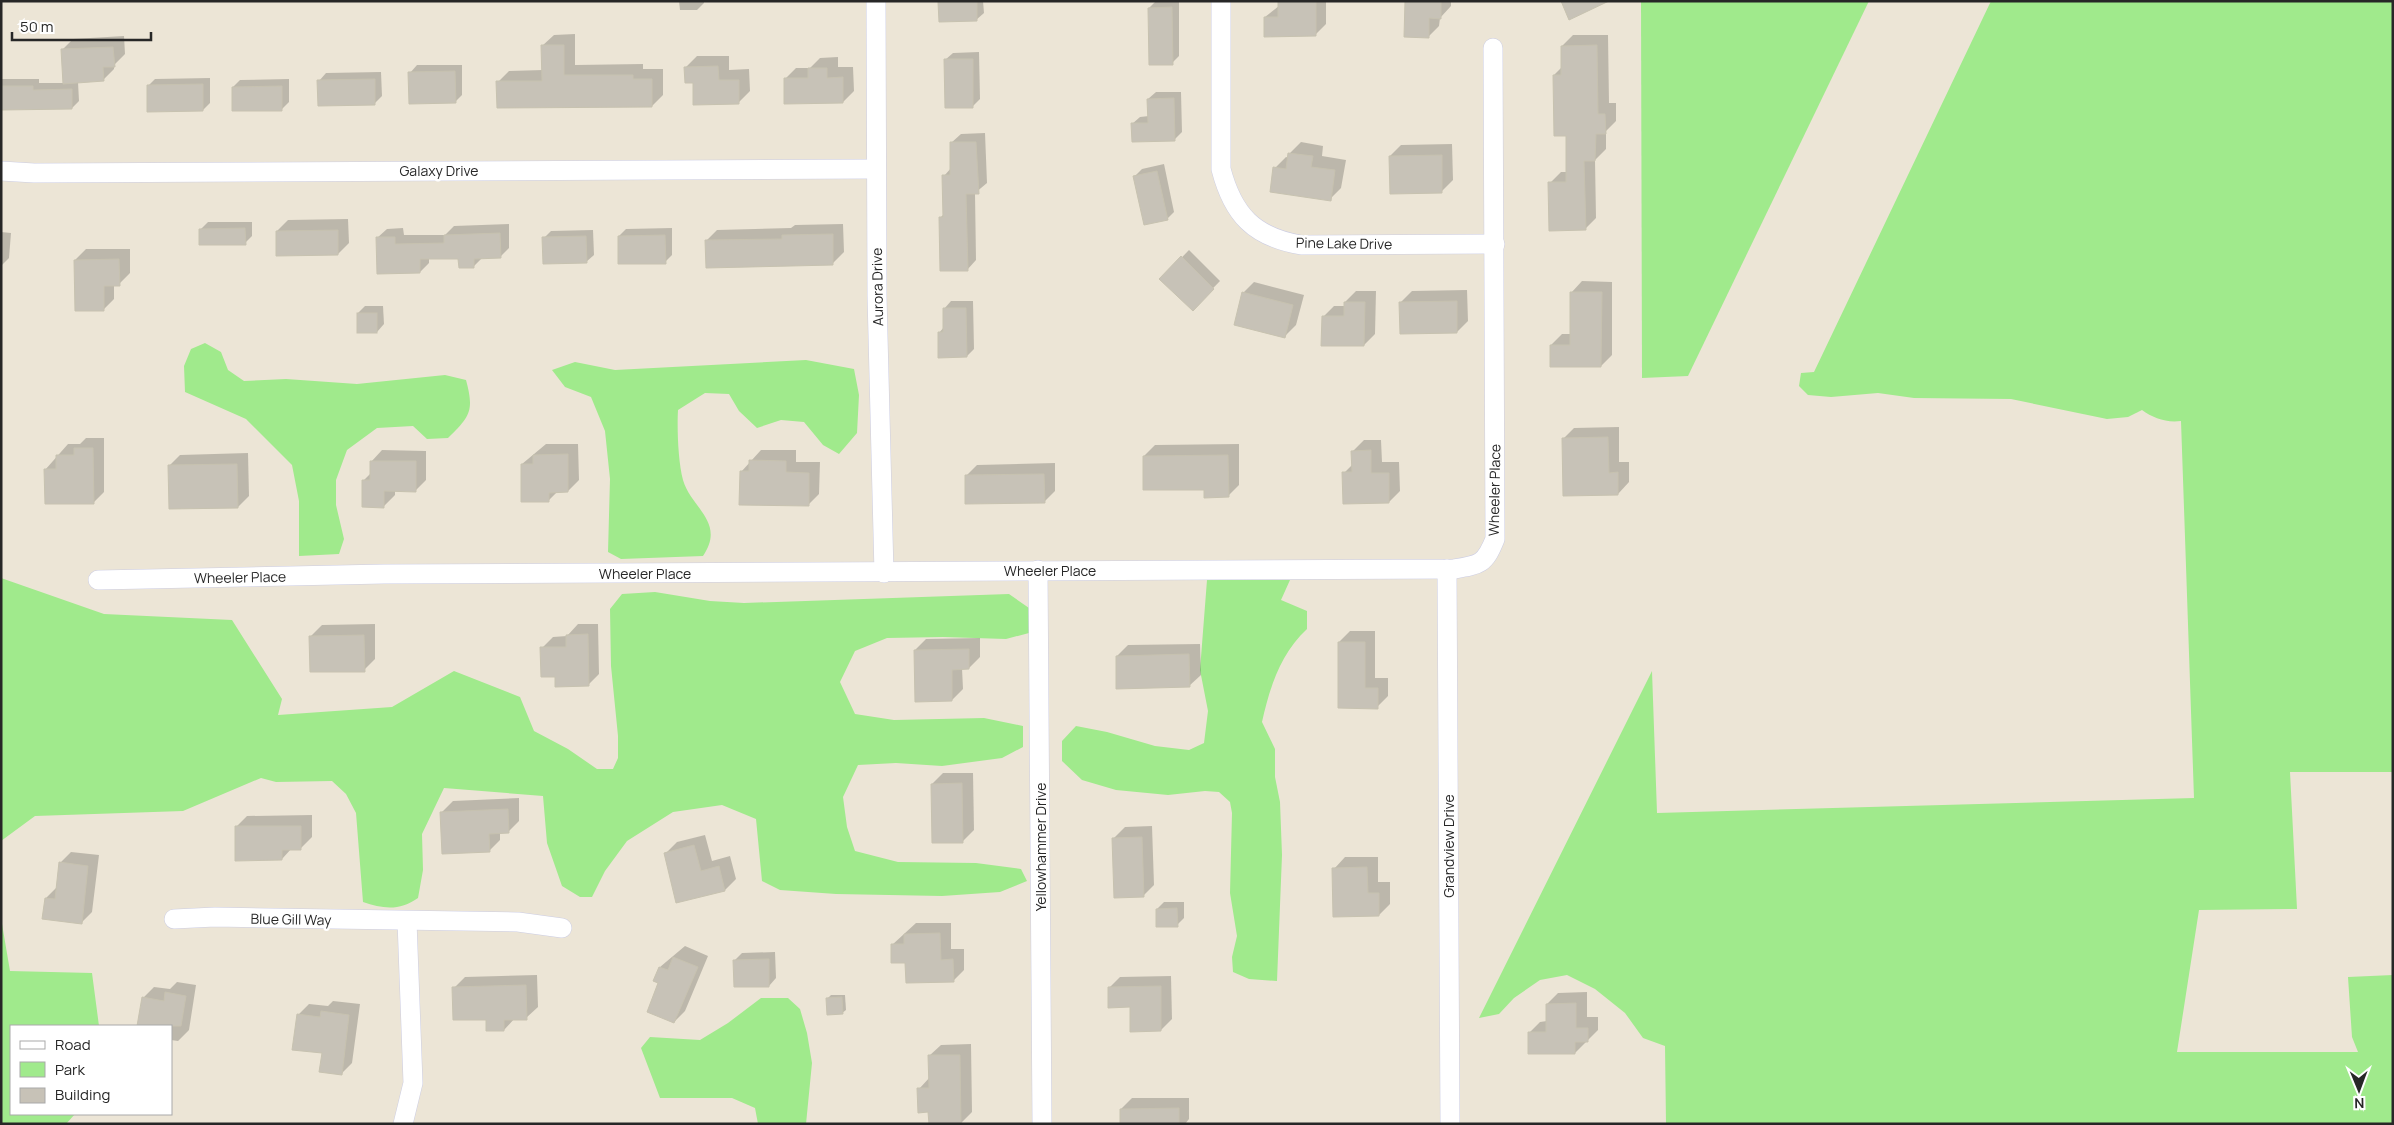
<svg xmlns="http://www.w3.org/2000/svg" width="2394" height="1125" font-family="Manrope,sans-serif">
	<rect width="100%" height="100%" fill="#ece5d6"/>
	<g fill="#a0ea8c">
		<polygon points="1641,1 1869,1 1688,376 1642,378"/>
		<path d="M1991,1h402v771h-103l7,137 -98,1 -22,142h181l-6,-15 -4,-60 45,-2v149h-727l-1,-78 -22,-8 -18,-25 -30,-24 -28,-14 -27,5 -26,18 -15,16 -20,4 173,-347 5,142 537,-15 -13,-377c-15,2 -28,-3 -39,-11l-14,7 -21,2 -96,-20 -97,-1 -36,-5 -47,4 -23,-2 -9,-9 2,-13 13,-1z"/>
		<path d="M205,343l16,9 7,18 16,11 42,-2 71,5 88,-9 21,5c8,30 5,36 -18,58l-21,1 -14,-13 -36,2 -30,22 -11,30v25l8,34 -5,15 -40,2v-55l-7,-36 -46,-46 -61,-27 -1,-26 7,-17z"/>
		<path d="M806,360l48,9 5,26 -2,38 -18,21 -16,-9 -19,-23 -23,-2 -24,8 -18,-17 -10,-17 -24,-1 -27,17c-1,19 0,51 5,70 8,28 43,42 20,76l-82,3 -13,-7 2,-73 -5,-48 -14,-34 -26,-10 -13,-17 23,-8 40,8z"/>
		<path d="M1,578l103,36 128,6 50,79 -4,16 114,-8 62,-36 66,26 14,34 34,18 29,20h16l5,-11v-22l-7,-70 -1,-57 12,-15 33,-2 55,9 34,2 265,-9 20,14v25l-23,6 -63,-2 -56,1 -32,13 -15,31 15,32 39,6 90,-2 39,8v21l-21,11 -60,8 -46,-3 -38,2 -15,32 4,30 8,24 43,11 78,1 45,6 6,12 -27,11 -58,4 -106,-2 -56,-4 -18,-9 -6,-62 -34,-14 -49,7 -46,29 -22,30 -13,26h-12l-18,-11 -15,-43 -4,-47 -99,-8 -22,46 1,36 -5,28c-18,13 -35,11 -55,4l-7,-89 -10,-19 -14,-13 -56,1 -15,-4 -78,33 -148,5 -34,25z"/>
		<path d="M1207,580h83l-9,20 26,11v18c-27,25 -37,58 -45,93l13,27v28l5,25 2,53 -5,126 -28,-2 -16,-7 -1,-15 5,-21 -7,-43 2,-80 -2,-11 -11,-10 -14,-1 -37,4 -52,-5 -34,-10 -20,-19v-20l14,-15 31,6 48,14 34,4 15,-7 4,-32 -8,-41z"/>
		<polygon points="1,918 10,971 92,973 99,1026 11,1026 11,1114 75,1114 66,1124 1,1124"/>
		<polygon points="761,998 788,998 800,1009 807,1033 812,1063 806,1124 758,1124 755,1108 732,1098 660,1098 641,1048 650,1037 700,1040 728,1023"/>
	</g>
	<g fill="#0003">
		<polygon points="679,1 704,1 704,3 697,10 680,10"/>
		<polygon points="983,1 984,13 976,20 939,2"/>
		<polygon points="1156,1 1179,1 1179,56 1172,63 1149,8"/>
		<polygon points="1279,1 1326,1 1326,24 1315,35 1265,17 1279,6"/>
		<polygon points="1406,1 1451,1 1451,6 1440,18 1439,26 1428,37"/>
		<polygon points="575,34 575,65 643,64 643,69 663,69 663,95 652,106 498,82 509,71 543,70 542,46 554,35"/>
		<polygon points="1573,35 1608,35 1609,103 1616,103 1616,121 1606,131 1606,149 1595,160 1596,218 1585,229 1550,183 1561,172 1567,172 1567,135 1554,75 1562,67 1562,46"/>
		<polygon points="124,36 125,54 114,65 114,69 103,80 78,82 79,101 72,108 1,109 1,79 39,79 39,83 64,83 62,50 73,39"/>
		<polygon points="979,52 980,99 973,106 945,60 953,53"/>
		<polygon points="697,56 729,56 729,70 749,69 750,91 738,103 694,82 686,67"/>
		<polygon points="838,57 838,67 853,67 854,91 843,102 785,79 796,68 810,68 820,58"/>
		<polygon points="417,65 462,65 462,95 455,102 410,73"/>
		<polygon points="381,72 382,96 375,103 319,81 326,73"/>
		<polygon points="210,78 210,103 203,110 148,86 155,79"/>
		<polygon points="289,79 289,102 282,109 233,87 240,80"/>
		<polygon points="1156,92 1181,92 1182,132 1174,140 1132,124 1140,117 1149,116 1148,99"/>
		<polygon points="985,133 987,183 975,193 976,260 967,270 940,218 944,214 944,176 952,167 951,143 961,134"/>
		<polygon points="1301,142 1323,146 1322,156 1346,160 1341,188 1330,199 1275,168 1286,157 1289,158 1290,153"/>
		<polygon points="1452,144 1453,180 1442,191 1390,156 1401,145"/>
		<polygon points="1164,164 1174,212 1167,219 1135,176 1142,169"/>
		<polygon points="348,219 349,243 338,254 277,231 288,220"/>
		<polygon points="208,222 252,222 252,236 245,243 200,230"/>
		<polygon points="509,224 509,248 500,257 482,258 473,267 460,257 429,258 429,263 420,272 377,238 387,229 403,228 404,235 445,235 454,226"/>
		<polygon points="843,224 844,252 833,263 706,241 717,230 791,228 795,225"/>
		<polygon points="672,228 672,255 665,262 619,236 626,229"/>
		<polygon points="593,230 594,255 586,262 544,238 551,231"/>
		<polygon points="1,232 11,233 9,258 1,266"/>
		<polygon points="86,249 130,249 130,273 119,284 114,285 114,299 103,310 75,260"/>
		<polygon points="1189,250 1220,281 1193,309 1161,279"/>
		<polygon points="1582,281 1612,282 1612,355 1601,366 1551,345 1562,334 1571,334 1571,293"/>
		<polygon points="1254,282 1304,295 1296,325 1285,336 1243,293"/>
		<polygon points="1467,290 1468,321 1457,332 1401,302 1412,291"/>
		<polygon points="1356,291 1376,291 1375,334 1364,345 1323,317 1334,306 1345,306 1345,302"/>
		<polygon points="951,301 973,301 974,349 967,356 939,333 944,327 944,309"/>
		<polygon points="365,306 383,306 384,324 377,332 358,313"/>
		<polygon points="1619,427 1619,462 1629,462 1629,482 1618,494 1563,439 1574,428"/>
		<polygon points="86,438 104,438 104,492 93,503 45,470 68,444 80,444"/>
		<polygon points="1364,440 1381,440 1382,462 1399,462 1400,491 1389,502 1344,473 1353,464 1353,451"/>
		<polygon points="546,444 578,444 579,480 568,491 558,491 548,501 522,464"/>
		<polygon points="1239,444 1239,485 1228,496 1206,488 1144,456 1155,445"/>
		<polygon points="382,450 426,451 426,480 415,491 395,490 395,495 384,506 364,480 371,473 371,462"/>
		<polygon points="761,450 796,450 796,462 820,462 819,494 808,505 741,472"/>
		<polygon points="248,453 249,496 238,507 169,466 180,455"/>
		<polygon points="1055,463 1055,491 1044,502 966,476 977,465"/>
		<polygon points="375,624 375,659 364,670 311,636 322,625"/>
		<polygon points="578,624 598,624 599,674 588,685 556,676 542,648 553,637 567,636"/>
		<polygon points="1350,631 1375,631 1375,678 1388,678 1388,696 1377,707 1339,707 1339,642"/>
		<polygon points="980,638 980,657 969,668 962,668 963,689 952,700 915,650 926,639"/>
		<polygon points="1200,644 1201,675 1189,686 1117,656 1128,645"/>
		<polygon points="943,773 973,773 974,830 963,841 932,784"/>
		<polygon points="519,798 519,821 508,832 500,832 500,840 489,851 442,812 453,801"/>
		<polygon points="312,815 312,837 301,848 292,848 282,859 236,827 247,816"/>
		<polygon points="1152,826 1154,885 1143,896 1114,838 1125,827"/>
		<polygon points="705,835 712,861 730,856 736,879 725,890 677,902 666,853 677,842"/>
		<polygon points="71,852 99,855 92,912 81,923 46,898 57,887 60,863"/>
		<polygon points="1345,857 1378,857 1378,882 1390,882 1390,904 1379,915 1334,869"/>
		<polygon points="1164,902 1184,902 1184,918 1177,925 1157,909"/>
		<polygon points="916,923 951,923 951,949 964,949 964,970 953,981 906,962 892,945"/>
		<polygon points="685,946 708,956 685,1011 674,1022 660,983 655,981 660,967"/>
		<polygon points="775,952 776,978 769,986 735,960 742,953"/>
		<polygon points="537,975 538,1007 526,1018 515,1018 504,1030 487,1018 454,988 465,977"/>
		<polygon points="1171,976 1172,1019 1161,1030 1109,988 1120,977"/>
		<polygon points="177,982 196,985 189,1030 178,1041 171,1040 171,1026 138,1026 143,998 154,987 170,989"/>
		<polygon points="1587,992 1587,1017 1598,1017 1598,1030 1575,1053 1529,1033 1540,1022 1547,1021 1547,1004 1558,993"/>
		<polygon points="831,995 845,995 846,1010 842,1013 828,998"/>
		<polygon points="333,1001 360,1004 352,1063 341,1074 323,1052 298,1015 309,1004 328,1006"/>
		<polygon points="971,1044 972,1112 961,1123 930,1111 919,1089 930,1077 929,1056 941,1045"/>
		<polygon points="1132,1098 1189,1098 1189,1119 1185,1124 1121,1124 1121,1109"/>
	</g>
	<g fill="#c7c2b7" stroke="#c7c2b0">
		<polygon points="977,1 977,21 939,22 938,2"/>
		<polygon points="1278,1 1316,1 1316,36 1264,37 1264,17 1278,17"/>
		<polygon points="1405,1 1441,1 1441,19 1429,18 1429,38 1404,37"/>
		<polygon points="1561,1 1609,1 1569,20"/>
		<polygon points="1172,7 1173,65 1149,65 1148,8"/>
		<polygon points="541,45 564,45 564,75 633,75 633,79 652,79 652,107 497,108 496,81 542,81"/>
		<polygon points="1597,45 1598,114 1605,114 1606,134 1596,134 1595,161 1584,161 1586,230 1549,231 1548,182 1566,182 1566,136 1554,136 1553,75 1561,75 1561,46"/>
		<polygon points="113,47 115,67 103,67 104,81 63,84 61,49"/>
		<polygon points="944,59 973,59 973,108 945,108"/>
		<polygon points="718,66 719,80 739,80 739,104 693,105 693,83 685,83 684,67"/>
		<polygon points="808,68 827,68 827,78 843,77 843,103 784,104 784,78 808,78"/>
		<polygon points="455,71 456,103 409,104 408,72"/>
		<polygon points="375,79 375,105 318,106 317,80"/>
		<polygon points="203,84 203,111 147,112 147,85"/>
		<polygon points="1,86 33,86 33,90 72,89 72,109 1,110"/>
		<polygon points="282,86 282,111 232,111 232,87"/>
		<polygon points="1174,98 1175,141 1132,142 1131,123 1148,123 1147,99"/>
		<polygon points="950,142 976,142 979,194 966,194 968,271 940,271 939,217 943,217 942,175 950,175"/>
		<polygon points="1288,153 1313,156 1311,167 1335,170 1331,201 1270,192 1273,167 1286,169"/>
		<polygon points="1442,155 1442,193 1390,194 1389,156"/>
		<polygon points="1157,171 1168,220 1144,225 1133,176"/>
		<polygon points="245,228 246,245 199,245 199,229"/>
		<polygon points="338,230 338,255 276,256 276,231"/>
		<polygon points="500,233 501,258 474,259 474,268 459,268 458,259 420,259 420,273 377,274 376,237 395,237 395,244 444,243 444,235"/>
		<polygon points="833,234 833,265 706,268 705,240 782,239 782,235"/>
		<polygon points="665,235 666,264 618,264 618,236"/>
		<polygon points="586,236 587,263 543,264 542,237"/>
		<polygon points="1181,256 1214,289 1193,311 1159,279"/>
		<polygon points="119,259 120,286 104,286 104,311 75,311 74,260"/>
		<polygon points="1242,292 1293,305 1285,338 1234,325"/>
		<polygon points="1570,292 1602,292 1601,367 1550,367 1550,345 1570,345"/>
		<polygon points="1457,301 1457,333 1400,334 1399,302"/>
		<polygon points="1344,302 1365,302 1364,346 1321,346 1322,316 1344,316"/>
		<polygon points="943,308 966,308 967,357 938,358 938,332 943,332"/>
		<rect x="357" y="313" width="20" height="20"/>
		<polygon points="1608,437 1609,473 1618,472 1618,495 1563,496 1562,438"/>
		<polygon points="74,448 93,448 94,504 45,504 44,469 56,469 56,455 74,455"/>
		<polygon points="1371,450 1371,473 1389,473 1389,503 1343,504 1342,472 1352,472 1351,451"/>
		<polygon points="568,454 568,492 549,493 549,502 521,502 521,464 533,464 533,455"/>
		<polygon points="1228,455 1229,497 1204,498 1204,490 1143,490 1143,456"/>
		<polygon points="749,460 786,461 786,472 809,473 809,506 739,505 740,471 749,471"/>
		<polygon points="370,461 416,461 416,492 384,491 384,508 362,507 362,480 370,480"/>
		<polygon points="237,464 238,508 169,509 168,465"/>
		<polygon points="1044,474 1045,503 965,504 965,475"/>
		<polygon points="588,634 589,686 555,687 555,677 541,677 540,647 566,647 566,635"/>
		<polygon points="364,635 365,672 310,672 309,636"/>
		<polygon points="1338,642 1365,642 1365,688 1378,688 1378,709 1338,708"/>
		<polygon points="969,649 969,669 952,670 952,701 915,702 914,650"/>
		<polygon points="1189,654 1190,687 1116,689 1116,656"/>
		<polygon points="962,783 963,843 932,843 931,784"/>
		<polygon points="508,809 509,833 489,834 490,852 442,854 440,812"/>
		<polygon points="235,826 301,826 301,850 282,850 282,860 235,861"/>
		<polygon points="1142,837 1144,897 1114,898 1112,838"/>
		<polygon points="694,845 701,871 719,866 725,891 676,903 664,853"/>
		<polygon points="59,862 88,866 82,924 42,919 45,898 55,899"/>
		<polygon points="1367,867 1368,893 1379,893 1379,916 1333,917 1332,868"/>
		<polygon points="1177,908 1178,927 1156,927 1156,909"/>
		<polygon points="940,933 941,960 953,959 954,982 906,983 905,963 891,963 891,944 904,944 904,934"/>
		<polygon points="673,957 698,967 674,1023 647,1012 658,983 653,981 659,967 668,970"/>
		<polygon points="769,959 769,987 734,987 733,960"/>
		<polygon points="526,985 527,1020 504,1020 504,1031 486,1031 486,1020 453,1020 452,987"/>
		<polygon points="1161,986 1161,1031 1130,1032 1130,1007 1108,1008 1108,987"/>
		<polygon points="165,992 186,996 181,1026 137,1026 142,997 164,1001"/>
		<polygon points="842,997 843,1014 827,1015 826,998"/>
		<polygon points="1576,1003 1576,1028 1588,1028 1588,1042 1575,1042 1575,1054 1528,1054 1528,1032 1546,1032 1546,1004"/>
		<polygon points="321,1011 349,1015 342,1075 319,1072 322,1053 292,1050 297,1014 320,1017"/>
		<polygon points="928,1055 960,1055 961,1124 929,1124 928,1112 918,1113 917,1088 929,1088"/>
		<polygon points="1179,1108 1179,1124 1120,1124 1120,1109"/>
	</g>
	<g fill="none" stroke-linecap="round" stroke-linejoin="round">
		<g stroke="#cccde3" stroke-width="20">
			<g id="street">
				<polyline points="876,1 877,296 884,573"/>
				<path d="M1221,1v168c12,46 33,68 80,76l194,-1"/>
				<polyline points="1,171 34,173 876,169"/>
				<polyline points="1447,569 1450,1124"/>
				<polyline points="1038,570 1042,1124"/>
				<path d="M98,580l286,-6 1070,-5c26,-4 31,-5 41,-30l-2,-491"/>
				<polyline points="174,919 215,917 518,922 562,928"/>
				<polyline points="403,1124 413,1083 407,921"/>
			</g>
		</g>
		<use href="#street" stroke="#fff" stroke-width="19"/>
	</g>
	<g text-anchor="middle" dominant-baseline="central" stroke-width="5" stroke-linejoin="round" paint-order="stroke">
		<g font-size="14" fill="#272727" stroke="#fff">
			<text x="439" y="170">Galaxy Drive</text>
			<text transform="translate(1344 243) rotate(1)">Pine Lake Drive</text>
			<text transform="translate(877 287) rotate(-91)">Aurora Drive</text>
			<text transform="translate(1494 490) rotate(-89)">Wheeler Place</text>
			<text x="1050" y="570">Wheeler Place</text>
			<text x="645" y="573">Wheeler Place</text>
			<text transform="translate(240 577) rotate(-1)">Wheeler Place</text>
			<text transform="translate(1448 846) rotate(-90)">Grandview Drive</text>
			<text transform="translate(1040 847) rotate(-90)">Yellowhammer Drive</text>
			<text transform="translate(291 919) rotate(1)">Blue Gill Way</text>
		</g>
	</g>
	<rect width="2394" height="1125" fill="none" stroke="#272727" stroke-width="5"/>
	<rect x="10" y="1025" width="162" height="90" fill="#ffffff" stroke="#a9a9a9"/>
	<rect x="20" y="1041" width="25" height="8" fill="#ffffff" stroke="#a9a9a9"/>
	<text x="55" y="1050" font-size="15" fill="#272727">Road</text>
	<rect x="20" y="1062" width="25" height="15" fill="#a0ea8c" stroke="#a9a9a9"/>
	<text x="55" y="1075" font-size="15" fill="#272727">Park</text>
	<rect x="20" y="1088" width="25" height="15" fill="#c7c2b7" stroke="#a9a9a9"/>
	<text x="55" y="1100" font-size="15" fill="#272727">Building</text>
	<g transform="translate(2359 1090) rotate(179)" stroke="#ffffff" stroke-width="4" paint-order="stroke">
	<path d="M0-4L9 19L0 12L-9 19Z" fill="#272727"/>
	<text y="-8" font-size="14" font-weight="bold" text-anchor="middle" fill="#272727">N</text>
	</g>
	<path d="M12 32v8h139v-8" fill="none" stroke="#272727" stroke-width="2.5"/>
	<text x="20" y="32" font-size="15" fill="#272727" stroke="#ffffff" stroke-width="4" paint-order="stroke">50 m</text>
</svg>
